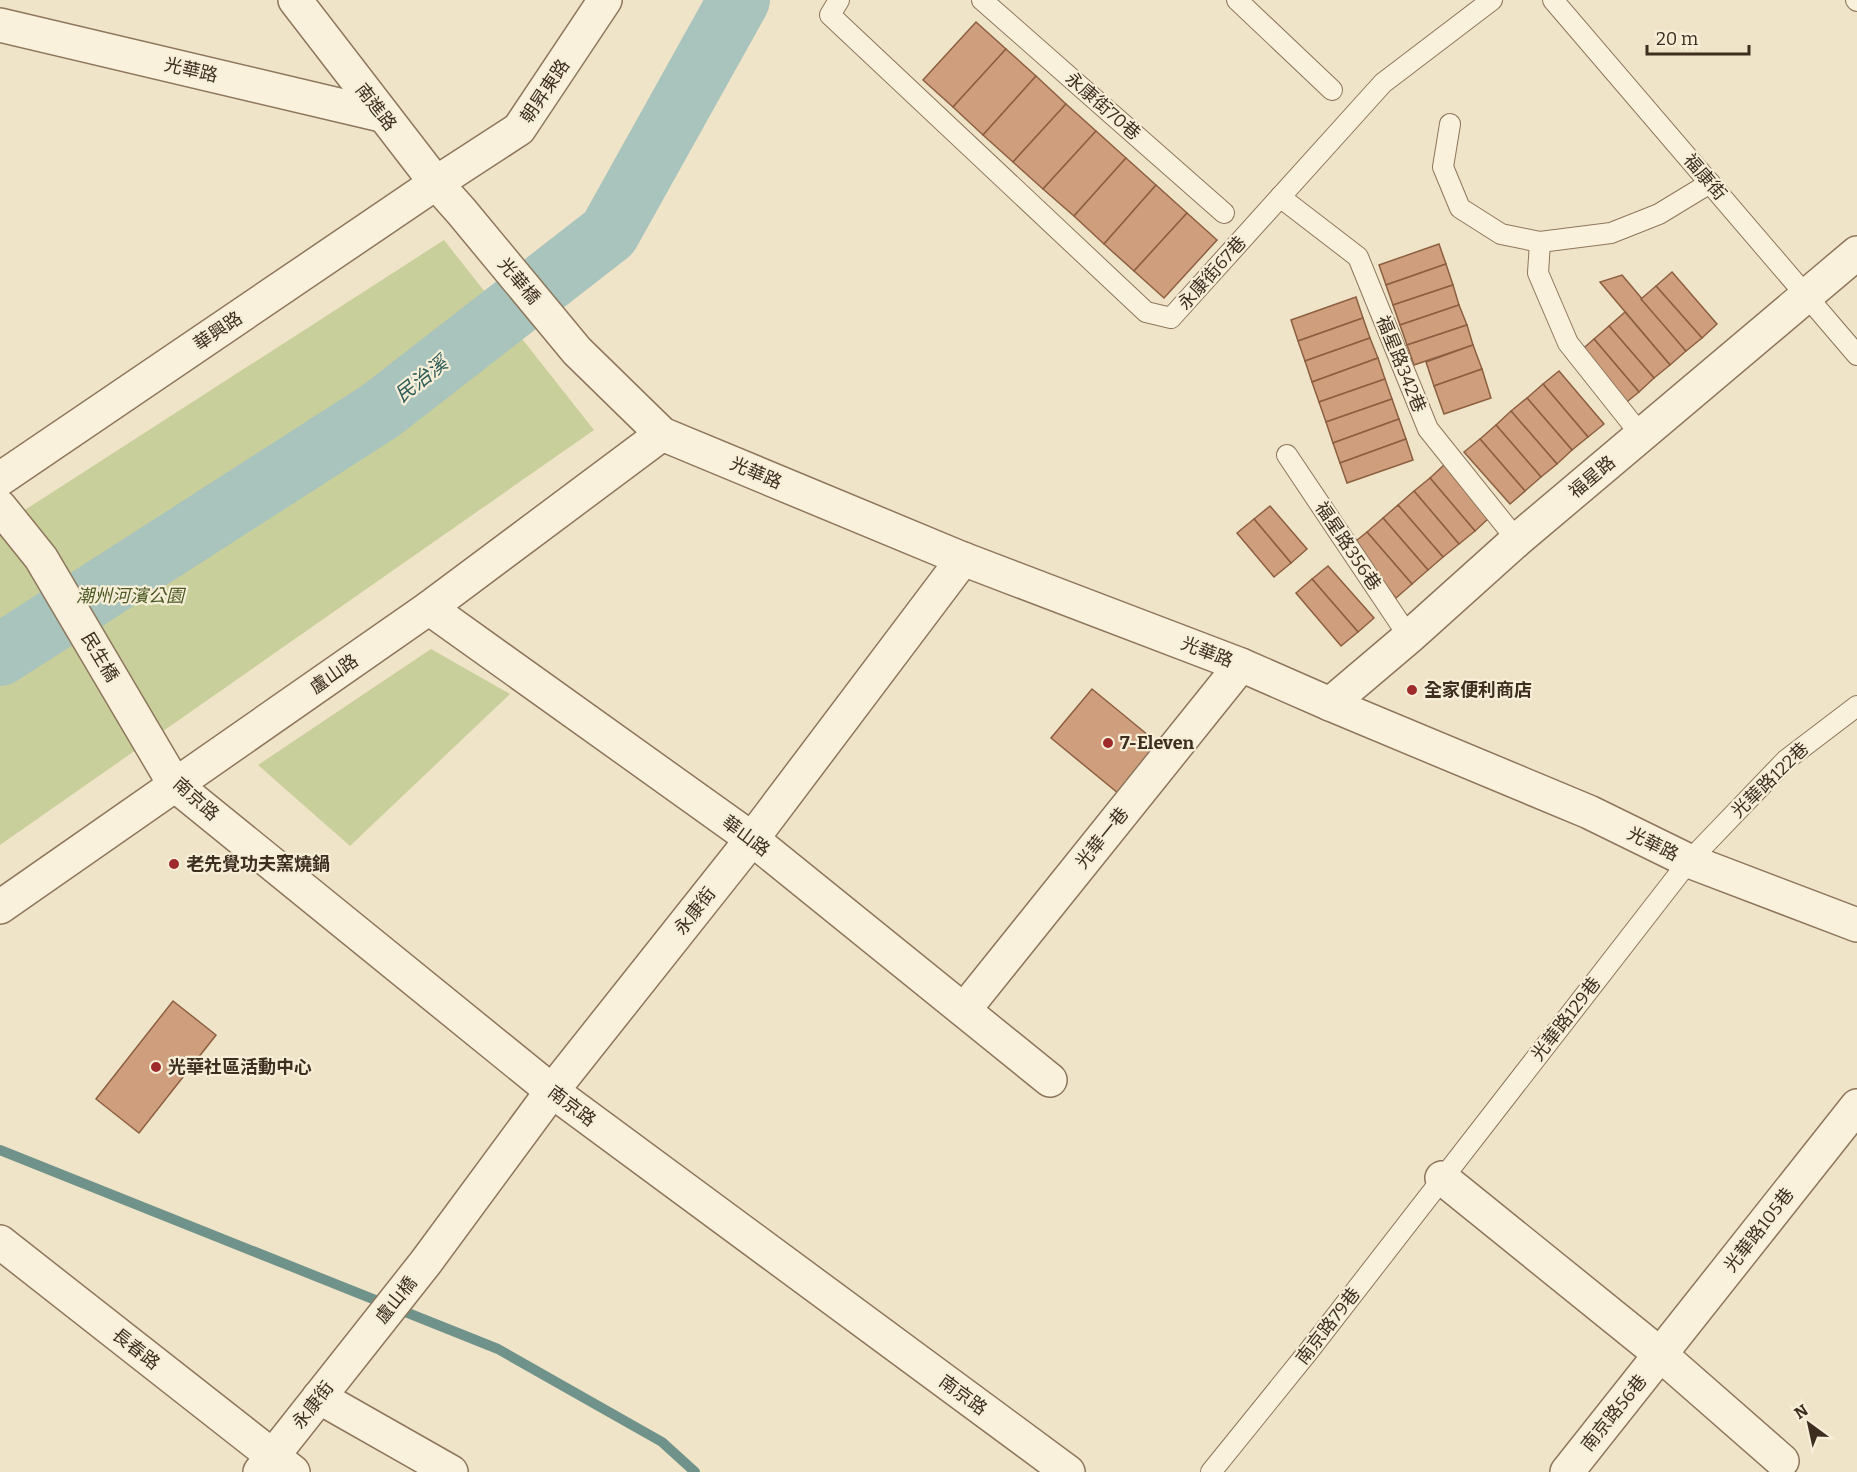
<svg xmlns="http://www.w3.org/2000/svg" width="1857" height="1472" font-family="Bitter,'Noto Sans TC',serif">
	<rect width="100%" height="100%" fill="#f0e4c8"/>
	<g fill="#c9cf9b">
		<polygon points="444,240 594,430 0,845 0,526"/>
		<polygon points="431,649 510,694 350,846 258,765"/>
	</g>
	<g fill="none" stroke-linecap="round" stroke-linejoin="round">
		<polyline stroke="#6f938a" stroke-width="10" points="0,1150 498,1349 662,1442 695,1472"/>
		<polyline stroke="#a9c4bc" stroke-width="62" points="0,655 380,411 609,233 739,0"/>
	</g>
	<g fill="#cf9f7d" stroke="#8d5f41" stroke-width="1.5">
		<polygon points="976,22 1006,49 953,107 923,80"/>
		<polygon points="1006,49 1036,76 983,135 953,107"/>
		<polygon points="1036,76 1066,104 1013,162 983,135"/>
		<polygon points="1066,104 1096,131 1043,189 1013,162"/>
		<polygon points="1096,131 1126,158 1074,216 1043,189"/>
		<polygon points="1126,158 1156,185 1104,244 1074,216"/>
		<polygon points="1156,185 1187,213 1134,271 1104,244"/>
		<polygon points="1187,213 1217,240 1164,298 1134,271"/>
		<polygon points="1439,244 1446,264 1386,285 1379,265"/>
		<polygon points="1446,264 1453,285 1393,305 1386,285"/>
		<polygon points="1672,272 1717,324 1702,338 1656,286"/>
		<polygon points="1622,275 1686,351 1670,365 1600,282"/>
		<polygon points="1453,285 1459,305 1400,325 1393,305"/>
		<polygon points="1656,286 1702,338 1686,351 1641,299"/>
		<polygon points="1356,297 1363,318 1298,341 1291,320"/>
		<polygon points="1459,305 1467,325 1407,345 1400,325"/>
		<polygon points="1625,312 1670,365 1654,378 1609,326"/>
		<polygon points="1363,318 1370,338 1305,361 1298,341"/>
		<polygon points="1467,325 1473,345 1414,365 1407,345"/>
		<polygon points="1609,326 1654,378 1639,392 1594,339"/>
		<polygon points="1370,338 1378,358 1312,382 1305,361"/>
		<polygon points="1594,339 1639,392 1623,405 1578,353"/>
		<polygon points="1473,345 1482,369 1434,386 1426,362"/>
		<polygon points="1378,358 1385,379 1319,402 1312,382"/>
		<polygon points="1482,369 1491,398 1444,414 1434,386"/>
		<polygon points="1559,371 1604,424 1588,437 1543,384"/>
		<polygon points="1385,379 1392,399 1326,422 1319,402"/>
		<polygon points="1543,384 1588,437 1572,450 1527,398"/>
		<polygon points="1527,398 1572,450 1557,464 1511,411"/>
		<polygon points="1392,399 1399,419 1333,443 1326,422"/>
		<polygon points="1511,411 1557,464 1541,477 1496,425"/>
		<polygon points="1399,419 1406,439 1340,463 1333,443"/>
		<polygon points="1496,425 1541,477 1525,491 1480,439"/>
		<polygon points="1406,439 1413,460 1347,483 1340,463"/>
		<polygon points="1480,439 1525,491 1510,504 1464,452"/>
		<polygon points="1445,464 1490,517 1475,531 1430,478"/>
		<polygon points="1430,478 1475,531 1459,544 1414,491"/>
		<polygon points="1414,491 1459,544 1443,557 1398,505"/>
		<polygon points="1398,505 1443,557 1428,570 1383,518"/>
		<polygon points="1270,506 1307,549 1291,563 1254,519"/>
		<polygon points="1383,518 1428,570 1412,584 1367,532"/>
		<polygon points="1254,519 1291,563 1274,577 1237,533"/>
		<polygon points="1367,532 1412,584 1396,598 1351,545"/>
		<polygon points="1328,566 1374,618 1358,632 1312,579"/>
		<polygon points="1312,579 1358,632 1341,646 1296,593"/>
		<polygon points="1092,689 1165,749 1124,798 1051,738"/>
		<polygon points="173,1001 216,1035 139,1133 96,1099"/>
	</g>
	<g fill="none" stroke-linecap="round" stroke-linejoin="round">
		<g stroke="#8d765c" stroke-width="22">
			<g id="service">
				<polyline points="839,0 830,15 1146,312 1171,318 1383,83 1492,0"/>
				<polyline points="982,0 1224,213"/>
				<polyline points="1237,0 1332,90"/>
				<polyline points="1553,0 1857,355"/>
				<polyline points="1856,0 1857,1"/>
				<polyline points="1450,124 1443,167 1460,208 1501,234 1540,242 1611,233 1659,214 1710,183"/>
				<polyline points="1280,197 1358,257 1428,429 1517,540"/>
				<polyline points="1540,242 1538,273 1568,343 1641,435"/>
				<polyline points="1287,455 1409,637"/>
				<polyline points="1211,1472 1308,1352 1689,861 1786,760 1857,706"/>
			</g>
		</g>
		<g stroke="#8d765c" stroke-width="36">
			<g id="minor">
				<polyline points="0,25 381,115"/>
				<polyline points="0,507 41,558 175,785 552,1091 1068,1472"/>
				<polyline points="429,608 752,839 1050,1080"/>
				<polyline points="1330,704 1409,637 1517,540 1857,253"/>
				<polyline points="0,907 429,608 662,434"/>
				<polyline points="964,1010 1241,665"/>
				<polyline points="1442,1178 1661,1355 1782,1461"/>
				<polyline points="0,1242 293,1472"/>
				<polyline points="319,1397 451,1472"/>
				<polyline points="260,1472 426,1262 552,1091 752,839 963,559"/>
				<polyline points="1567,1472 1857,1106"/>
			</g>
		</g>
		<g stroke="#8d765c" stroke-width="36">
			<g id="tertiary">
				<polyline points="295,0 436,183 461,211 577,351 662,434 963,559 1241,665 1330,704 1589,812 1689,861 1857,925"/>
				<polyline points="0,479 436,183 519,129 605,0"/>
			</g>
		</g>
		<use href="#service" stroke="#faf1dc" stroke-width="20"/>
		<use href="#minor" stroke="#faf1dc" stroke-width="33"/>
		<use href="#tertiary" stroke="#faf1dc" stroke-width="33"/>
	</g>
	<g fill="#9e2a2b" stroke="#f7eed8" stroke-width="2">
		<circle cx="1412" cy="690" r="6"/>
		<circle cx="1108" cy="743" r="6"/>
		<circle cx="174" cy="864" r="6"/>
		<circle cx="156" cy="1067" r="6"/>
	</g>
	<g text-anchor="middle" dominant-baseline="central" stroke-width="4.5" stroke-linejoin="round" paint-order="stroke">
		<g font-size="18" fill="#3d2e20" stroke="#f7eed8">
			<text transform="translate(191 70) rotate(13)">光華路</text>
			<text transform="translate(545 91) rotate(-56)">朝昇東路</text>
			<text transform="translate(1103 106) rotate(41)">永康街70巷</text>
			<text transform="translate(376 107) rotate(52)">南進路</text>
			<text transform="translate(1705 177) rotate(49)">福康街</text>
			<text transform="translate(1212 273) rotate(-48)">永康街67巷</text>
			<text transform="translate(519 281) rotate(50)">光華橋</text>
			<text transform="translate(218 331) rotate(-34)">華興路</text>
			<text transform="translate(1401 364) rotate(68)">福星路342巷</text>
			<text transform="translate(756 473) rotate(23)">光華路</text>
			<text transform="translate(1592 477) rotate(-40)">福星路</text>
			<text transform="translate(1348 546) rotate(56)">福星路356巷</text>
			<text transform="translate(1207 652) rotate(21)">光華路</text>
			<text transform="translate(100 657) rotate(59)">民生橋</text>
			<text transform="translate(334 674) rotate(-35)">盧山路</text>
			<text transform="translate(1770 780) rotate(-44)">光華路122巷</text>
			<text transform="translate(196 799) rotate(42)">南京路</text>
			<text transform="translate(746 836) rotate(37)">華山路</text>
			<text transform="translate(1102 838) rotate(-51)">光華一巷</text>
			<text transform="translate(1653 844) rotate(26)">光華路</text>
			<text transform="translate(695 911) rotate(-52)">永康街</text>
			<text transform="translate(1566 1019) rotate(-52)">光華路129巷</text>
			<text transform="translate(572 1106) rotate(37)">南京路</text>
			<text transform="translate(1759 1230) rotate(-52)">光華路105巷</text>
			<text transform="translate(396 1300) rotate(-51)">盧山橋</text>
			<text transform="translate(1328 1326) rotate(-52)">南京路79巷</text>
			<text transform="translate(136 1349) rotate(38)">長春路</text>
			<text transform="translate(963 1395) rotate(36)">南京路</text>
			<text transform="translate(313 1405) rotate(-52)">永康街</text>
			<text transform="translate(1614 1413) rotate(-51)">南京路56巷</text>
		</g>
		<g font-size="18" font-style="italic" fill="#4d5a26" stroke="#f7eed8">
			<text x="130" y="596">潮州河濱公園</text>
		</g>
		<g font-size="18" font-weight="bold" fill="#3d2e20" stroke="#f7eed8" text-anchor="start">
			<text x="1424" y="690">全家便利商店</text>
			<text x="1120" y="743">7-Eleven</text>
			<text x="186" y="864">老先覺功夫窯燒鍋</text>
			<text x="168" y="1067">光華社區活動中心</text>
		</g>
		<g font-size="20" font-style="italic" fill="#2f5d5a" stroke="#f7eed8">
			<text transform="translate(421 379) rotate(-38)">民治溪</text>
		</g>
	</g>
	<g transform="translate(1809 1424) rotate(327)" stroke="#f7eed8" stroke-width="4.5" paint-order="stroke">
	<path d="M0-4.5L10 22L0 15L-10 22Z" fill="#3d2e20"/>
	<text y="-9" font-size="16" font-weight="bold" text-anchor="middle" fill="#3d2e20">N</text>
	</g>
	<path d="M1647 45v9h102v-9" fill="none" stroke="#3d2e20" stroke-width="3"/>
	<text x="1656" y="45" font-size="18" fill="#3d2e20" stroke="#f7eed8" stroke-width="4.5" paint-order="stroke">20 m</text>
</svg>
